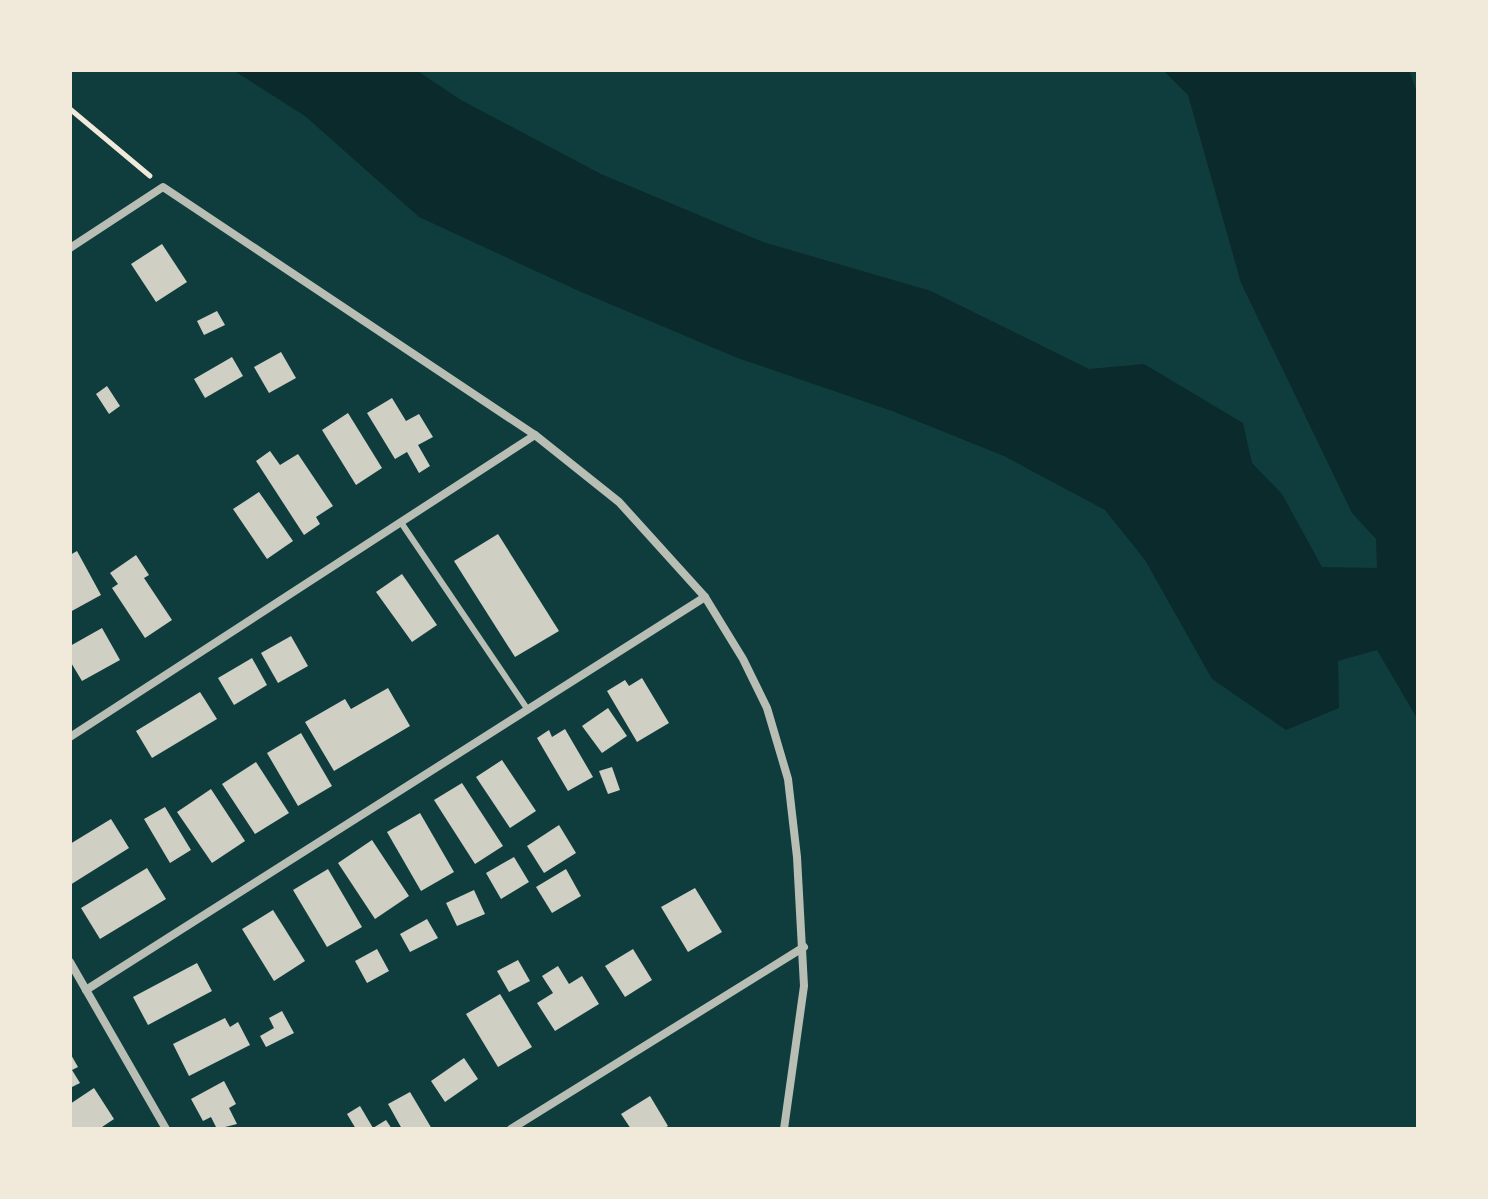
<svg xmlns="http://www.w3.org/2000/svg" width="1488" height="1199" font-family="Literata,serif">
	<rect width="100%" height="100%" fill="#0f3d3e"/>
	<polygon fill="#0a2a2b" points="233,70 416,70 461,100 601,174 763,242 931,291 1089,369 1144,364 1243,423 1252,463 1282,494 1322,567 1377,568 1376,539 1352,513 1241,283 1188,95 1163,70 1409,70 1418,95 1418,720 1377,650 1338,661 1339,708 1286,730 1212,679 1145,560 1105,510 1004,456 892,411 735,357 579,291 419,217 305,116"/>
	<g fill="#cfcfc3">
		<polygon points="162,244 187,282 156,302 131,264"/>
		<polygon points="217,311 225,325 204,335 197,321"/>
		<polygon points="281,352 296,378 269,393 254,367"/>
		<polygon points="232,357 243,376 205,398 194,379"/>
		<polygon points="107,386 120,406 109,414 96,394"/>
		<polygon points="392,398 406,421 419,414 433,437 418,445 430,466 419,473 407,452 395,459 367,413"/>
		<polygon points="348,413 382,468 356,485 322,430"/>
		<polygon points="270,451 280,465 298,454 333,506 316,517 320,524 304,535 256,461"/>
		<polygon points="259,492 293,541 267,559 233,509"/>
		<polygon points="498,534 559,631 515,657 454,561"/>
		<polygon points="77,551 101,595 70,612 70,555"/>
		<polygon points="136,555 149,575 144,578 172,620 145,638 112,588 118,584 110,573"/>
		<polygon points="402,574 437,625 412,642 376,592"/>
		<polygon points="102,628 120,660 82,681 70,661 70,646"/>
		<polygon points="291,636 308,666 278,683 261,653"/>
		<polygon points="252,658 267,685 234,705 218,678"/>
		<polygon points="642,678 669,723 637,742 607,691 625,680 629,686"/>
		<polygon points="388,688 410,726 334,771 305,722 345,699 351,709"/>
		<polygon points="200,692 217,719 152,758 136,731"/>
		<polygon points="608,708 627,736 602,753 582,726"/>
		<polygon points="565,729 593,777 568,791 537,738 549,730 552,737"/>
		<polygon points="301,733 332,786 298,806 267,753"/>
		<polygon points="502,760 536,811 510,828 476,777"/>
		<polygon points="256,762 289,813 255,834 222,784"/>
		<polygon points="612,767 620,790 608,794 599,771"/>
		<polygon points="462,783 503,846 475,864 434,800"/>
		<polygon points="211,789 245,841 212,863 177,812"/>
		<polygon points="165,807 191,850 170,863 144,819"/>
		<polygon points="420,813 454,872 421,891 387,832"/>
		<polygon points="111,819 129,848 70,885 70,844"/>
		<polygon points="559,825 576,853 544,873 527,846"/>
		<polygon points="372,840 409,896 375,919 338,863"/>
		<polygon points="514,857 529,882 501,899 486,873"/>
		<polygon points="147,868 166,899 100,939 81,908"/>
		<polygon points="328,869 362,927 327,947 293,890"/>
		<polygon points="566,869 581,896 552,913 536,887"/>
		<polygon points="695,888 722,932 688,952 661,907"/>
		<polygon points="474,890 485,914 457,926 446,903"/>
		<polygon points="273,910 305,961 274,981 242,929"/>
		<polygon points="427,919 438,938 410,952 400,934"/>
		<polygon points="377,949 389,971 367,983 355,961"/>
		<polygon points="633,949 652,980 625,997 605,966"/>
		<polygon points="518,960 530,981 509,992 497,971"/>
		<polygon points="197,963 212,991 148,1025 133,997"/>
		<polygon points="558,966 569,984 582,976 599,1004 555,1031 537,1003 553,993 542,976"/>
		<polygon points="500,994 532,1047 498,1067 466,1014"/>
		<polygon points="282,1011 294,1033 266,1047 260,1036 274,1028 269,1018"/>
		<polygon points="225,1018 230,1027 238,1022 250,1045 189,1076 173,1044"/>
		<polygon points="70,1053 78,1067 72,1070 80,1083 70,1088"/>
		<polygon points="464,1058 478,1079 445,1102 431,1081"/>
		<polygon points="224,1081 236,1104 229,1108 237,1124 217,1129 211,1117 203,1121 191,1099"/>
		<polygon points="94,1088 114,1119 99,1129 70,1129 70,1104"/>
		<polygon points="410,1092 432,1129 402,1129 388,1104"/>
		<polygon points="650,1096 668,1126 663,1129 631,1129 621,1114"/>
		<polygon points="360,1106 373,1128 386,1120 392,1129 356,1129 347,1114"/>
	</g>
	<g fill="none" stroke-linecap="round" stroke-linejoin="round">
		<polyline stroke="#f1e9da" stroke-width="5" points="70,109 150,176"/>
		<polyline stroke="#b8beb3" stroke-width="6" points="402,524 528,710"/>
		<g stroke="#b8beb3" stroke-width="8">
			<polyline points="70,248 163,187 535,435 619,502 705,597 743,659 767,708 788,779 797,857 804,986 784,1129"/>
			<polyline points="70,737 535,435"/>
			<polyline points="70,962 166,1129"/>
			<polyline points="86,990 705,597"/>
			<polyline points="511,1129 804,947"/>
		</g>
	</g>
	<rect width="1488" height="1199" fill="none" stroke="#f1e9da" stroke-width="144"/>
</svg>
